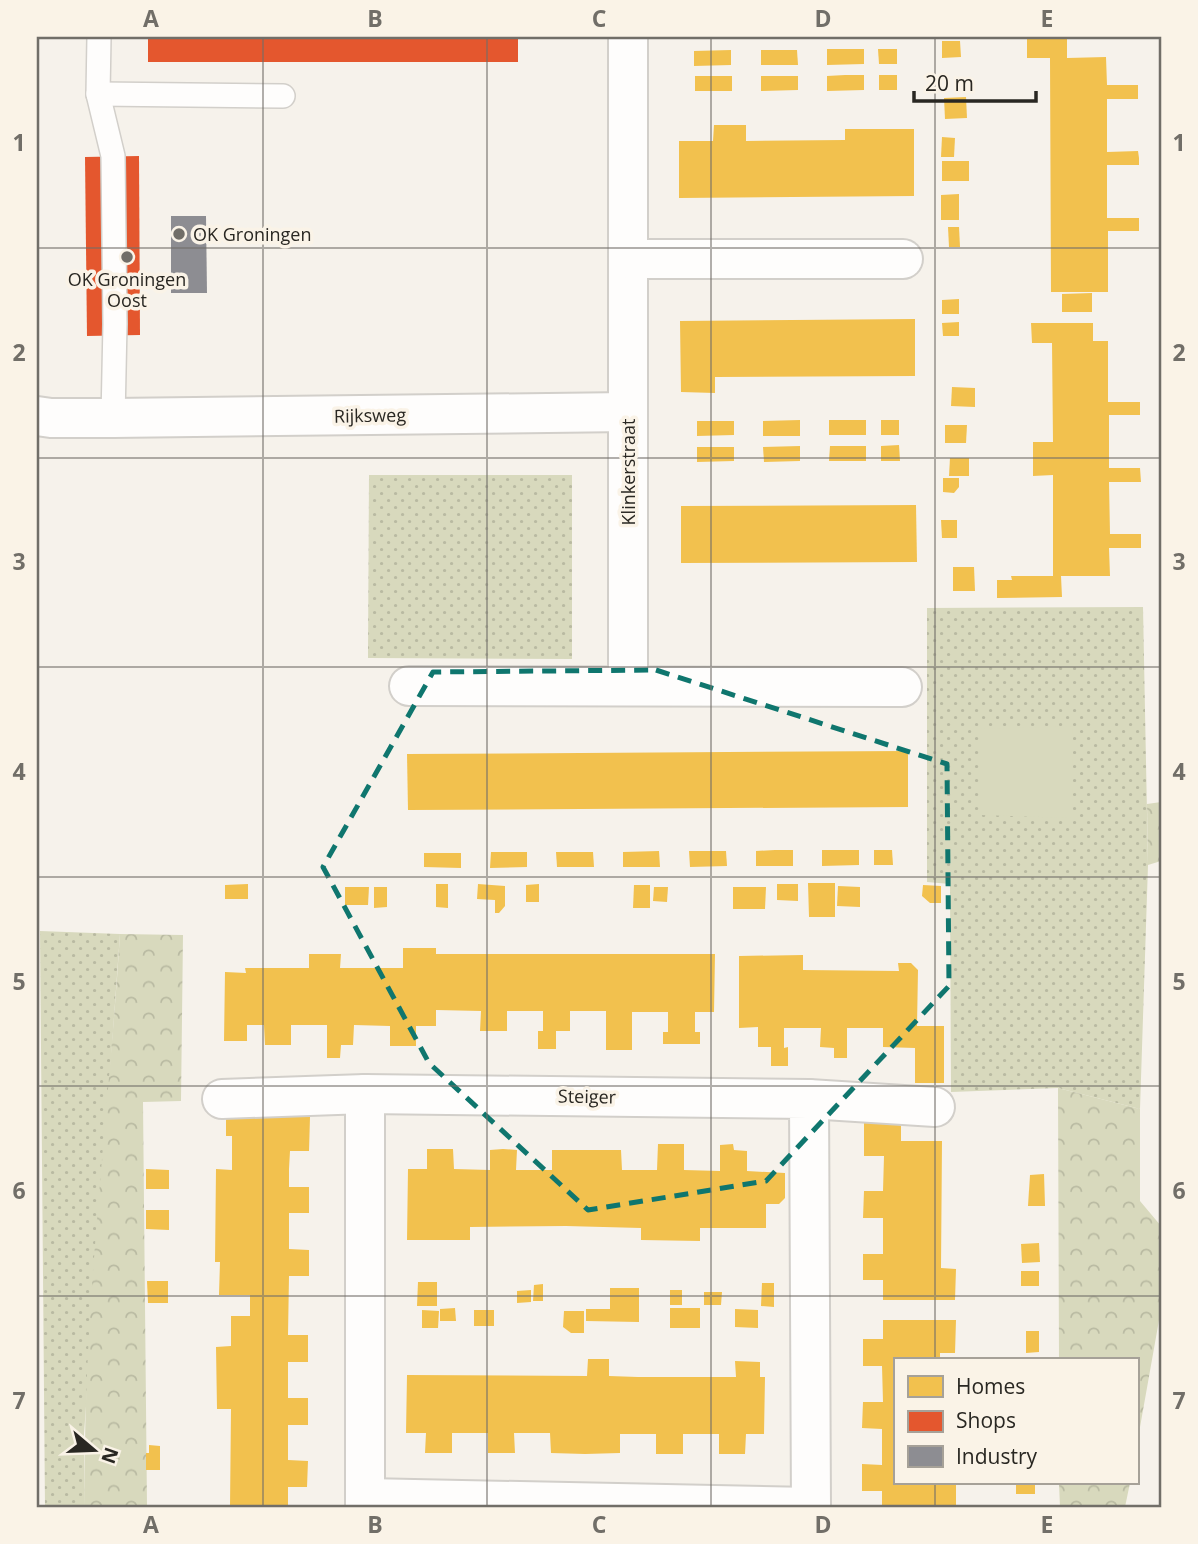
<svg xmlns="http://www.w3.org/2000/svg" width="1198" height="1544" font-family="'Open Sans',sans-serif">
	<defs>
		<pattern id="grass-dots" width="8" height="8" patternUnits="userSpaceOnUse" patternTransform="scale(1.75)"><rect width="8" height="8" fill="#d8d9bd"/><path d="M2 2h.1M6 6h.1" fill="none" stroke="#b9baa2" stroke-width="1.8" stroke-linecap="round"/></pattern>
		<pattern id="forest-crowns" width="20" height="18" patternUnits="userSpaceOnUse" patternTransform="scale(1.75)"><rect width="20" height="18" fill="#d8d9bd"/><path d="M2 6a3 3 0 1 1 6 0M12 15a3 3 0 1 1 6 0" fill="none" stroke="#b9baa2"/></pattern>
	</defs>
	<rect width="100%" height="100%" fill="#f6f2eb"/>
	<g fill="url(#grass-dots)">
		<polygon points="369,475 572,475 572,659 368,658"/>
		<polygon points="1143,607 1148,865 1140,1109 1058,1088 951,1092 950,884 927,882 927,608"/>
		<polygon points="40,931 120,934 84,1434 85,1507 45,1507"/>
	</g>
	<g fill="url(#forest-crowns)">
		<polygon points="1161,802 1161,861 1148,865 1147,804"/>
		<path d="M120,934l63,1 -2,166 -38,1 4,405h-62c-3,-192 23,-382 35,-573z"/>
		<polygon points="1058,1088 1140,1109 1140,1201 1161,1226 1161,1309 1137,1444 1137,1360 1059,1360"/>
		<polygon points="1059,1483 1130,1483 1125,1507 1060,1507"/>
	</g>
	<polygon fill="#d8d9bd" points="1073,726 1072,818 980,815 980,729"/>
	<g fill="#f2c14e">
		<polygon points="1027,37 1067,37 1067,58 1106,57 1107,85 1138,85 1138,99 1107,99 1107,152 1138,151 1139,158 1139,165 1107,165 1107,218 1139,218 1139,231 1108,231 1108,292 1051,292 1050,58 1027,58"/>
		<polygon points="942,41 960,41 961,57 942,58"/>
		<polygon points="827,49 864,49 864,64 827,65"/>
		<polygon points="878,49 897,49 897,64 879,64"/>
		<polygon points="731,50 731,65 694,66 694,51"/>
		<polygon points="761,50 797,50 798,65 761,65"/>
		<polygon points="845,75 864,75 864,90 827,91 827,76"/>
		<rect x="879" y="75" width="18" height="15"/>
		<rect x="695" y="76" width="37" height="15"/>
		<polygon points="761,76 798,76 798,90 761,91"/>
		<polygon points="966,97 967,118 945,119 944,98"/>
		<polygon points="714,125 746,125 746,141 845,140 845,129 914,129 914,196 679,198 679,141 713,141"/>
		<polygon points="942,137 955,138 954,157 941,157"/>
		<rect x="942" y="161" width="27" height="20"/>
		<polygon points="959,194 959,220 941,220 941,195"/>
		<polygon points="948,227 959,227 960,247 949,247"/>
		<polygon points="1092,293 1092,312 1062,312 1062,294"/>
		<polygon points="959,299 959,314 942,314 942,300"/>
		<polygon points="915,319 915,376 715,377 715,393 681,392 680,321"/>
		<polygon points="959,322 959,336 943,336 942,323"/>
		<polygon points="1031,323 1093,323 1093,341 1108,341 1108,402 1140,402 1140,415 1109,415 1109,468 1140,468 1141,482 1109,482 1110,534 1141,534 1141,548 1109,548 1110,576 1061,576 1062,597 997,598 997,580 1012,580 1011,576 1053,576 1053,475 1033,476 1033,442 1053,442 1052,343 1032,343"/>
		<polygon points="952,387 975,388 975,407 951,406"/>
		<polygon points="800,420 800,436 763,436 763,421"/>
		<rect x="829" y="420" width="37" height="15"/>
		<rect x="881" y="420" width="18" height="15"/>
		<polygon points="697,421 734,421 734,435 697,436"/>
		<polygon points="945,425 967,425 966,443 945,443"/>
		<polygon points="899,445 900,461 881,461 881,446"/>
		<polygon points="800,446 800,461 764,462 763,447"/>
		<polygon points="830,446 866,446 866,461 829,461"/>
		<polygon points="697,447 734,447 734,461 697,462"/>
		<polygon points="950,458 969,458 969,476 949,476"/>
		<polygon points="943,478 959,478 959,487 954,493 943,492"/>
		<polygon points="916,505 917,562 681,563 681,506"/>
		<polygon points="941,520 957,520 957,538 942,538"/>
		<polygon points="953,567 974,567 975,591 953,591"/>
		<polygon points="908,751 908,807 408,810 407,754"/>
		<polygon points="775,850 793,850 793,866 756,866 756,851"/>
		<polygon points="822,850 859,850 859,865 822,866"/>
		<polygon points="874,850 892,850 893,865 874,865"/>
		<polygon points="659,851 660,867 623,867 623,852"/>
		<polygon points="689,851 726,851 727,866 690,867"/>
		<polygon points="491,852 527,852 527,867 490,868"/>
		<polygon points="556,852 593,852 594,867 557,867"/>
		<polygon points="424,853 461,853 461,868 424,867"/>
		<polygon points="808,883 835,883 835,917 809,917"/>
		<polygon points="248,884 248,899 225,899 225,885"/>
		<polygon points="436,884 448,884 448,908 436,907"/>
		<polygon points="478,884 505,886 505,906 499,913 495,913 495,900 477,899"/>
		<polygon points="539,884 539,902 526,902 526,885"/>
		<polygon points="777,884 798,884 798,901 777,900"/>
		<polygon points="634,885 650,885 650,908 633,908"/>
		<polygon points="923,885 941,886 941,903 930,903 922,896"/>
		<polygon points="838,886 860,887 860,907 837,906"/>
		<polygon points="345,887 369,887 368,905 345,905"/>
		<polygon points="374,887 387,887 387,907 374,908"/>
		<polygon points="654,887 668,887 667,902 653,901"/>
		<polygon points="733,887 766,887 765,909 733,909"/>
		<polygon points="403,948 436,948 436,954 715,954 714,1012 695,1012 695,1032 700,1032 700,1044 663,1044 663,1032 668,1032 668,1012 632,1012 632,1050 606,1050 606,1011 570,1011 570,1031 556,1031 556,1049 538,1049 538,1031 543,1031 543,1011 507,1011 507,1031 480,1031 481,1011 436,1010 436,1026 416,1026 416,1046 390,1046 390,1026 354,1025 353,1045 341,1045 340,1058 327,1058 327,1025 291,1025 291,1045 265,1045 264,1025 247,1025 247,1041 224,1041 225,972 246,973 245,968 309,968 309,954 341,954 340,968 403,968"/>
		<polygon points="803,955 803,970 899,971 898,963 911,963 918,970 917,1026 944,1026 944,1083 915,1083 915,1048 883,1047 883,1028 847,1028 847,1058 834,1058 834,1048 820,1047 821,1028 784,1028 784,1048 788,1047 788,1066 771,1066 771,1047 758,1047 758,1027 739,1028 739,956"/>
		<polygon points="226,1117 310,1117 309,1151 290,1151 289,1169 289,1187 309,1187 309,1213 289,1213 289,1249 309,1250 309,1276 289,1276 288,1335 308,1335 308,1362 288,1362 288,1398 308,1398 308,1425 288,1425 288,1460 308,1461 307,1487 288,1487 288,1507 230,1507 231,1409 217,1409 216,1347 231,1346 231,1316 250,1316 250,1295 219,1295 220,1262 215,1262 216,1169 232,1170 232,1136 226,1136"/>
		<polygon points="864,1123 901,1123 901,1141 942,1141 941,1268 956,1269 955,1300 883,1300 883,1280 863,1280 863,1254 883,1254 883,1218 863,1218 864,1191 883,1191 884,1156 864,1156"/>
		<polygon points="658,1144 684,1144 684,1170 720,1171 720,1145 733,1144 734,1150 747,1151 747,1171 785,1173 785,1198 779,1204 766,1204 766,1228 700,1228 700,1241 641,1240 641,1228 566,1226 470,1227 470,1240 407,1240 408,1169 427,1169 427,1149 453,1149 454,1169 490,1170 490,1150 503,1149 517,1150 516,1170 552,1170 552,1150 621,1150 622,1170 657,1170"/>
		<polygon points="146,1169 169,1170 169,1189 146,1189"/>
		<polygon points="1044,1174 1045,1206 1028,1206 1030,1175"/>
		<polygon points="146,1210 169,1210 169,1230 146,1229"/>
		<polygon points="1039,1243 1040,1262 1022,1263 1021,1244"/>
		<rect x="1021" y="1271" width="18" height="15"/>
		<polygon points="147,1281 168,1281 168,1303 148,1303"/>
		<polygon points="418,1282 437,1282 437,1306 417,1306"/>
		<polygon points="762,1283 774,1283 774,1307 761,1306"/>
		<polygon points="543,1284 543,1301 533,1301 534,1285"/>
		<polygon points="610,1288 639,1288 639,1322 586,1321 586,1309 610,1309"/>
		<polygon points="531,1290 531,1302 517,1303 517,1291"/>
		<rect x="670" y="1290" width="12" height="15"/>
		<polygon points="704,1292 722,1292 721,1305 704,1305"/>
		<polygon points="455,1308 456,1321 440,1321 440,1309"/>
		<rect x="670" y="1308" width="30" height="20"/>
		<polygon points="735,1309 758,1310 758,1328 735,1327"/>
		<polygon points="422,1310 439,1311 438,1328 422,1328"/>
		<rect x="474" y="1310" width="20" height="16"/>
		<polygon points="564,1311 584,1311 584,1333 571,1333 563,1327"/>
		<polygon points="883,1320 956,1320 955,1353 940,1353 940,1360 895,1360 895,1483 956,1483 956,1507 882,1507 882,1491 862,1491 862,1464 882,1465 882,1429 862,1428 863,1402 883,1402 882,1366 863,1366 863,1339 883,1339"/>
		<polygon points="1026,1331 1039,1331 1039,1352 1026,1353"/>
		<polygon points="588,1359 609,1359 609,1376 638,1377 736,1377 735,1361 760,1362 760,1377 765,1377 764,1434 746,1434 745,1454 719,1454 719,1434 683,1434 683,1454 656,1454 656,1434 620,1434 620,1453 585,1454 551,1453 550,1433 514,1433 515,1453 488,1453 488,1433 452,1433 452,1453 425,1453 426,1433 406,1433 407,1375 587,1376"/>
		<polygon points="149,1445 160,1446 160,1470 146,1470 146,1453 149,1453"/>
		<rect x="1016" y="1483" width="19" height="11"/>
	</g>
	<g fill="#e4572e">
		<rect x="148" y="37" width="370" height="25"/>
		<polygon points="139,156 140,335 87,336 85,157"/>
	</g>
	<polygon fill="#8d8d92" points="171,216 206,216 207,293 171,293"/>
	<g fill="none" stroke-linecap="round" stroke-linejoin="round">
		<g stroke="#d2cfca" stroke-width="26">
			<g id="lane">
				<polyline points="99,37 98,94 113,156 115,324 113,418"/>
				<polyline points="98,94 283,96"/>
			</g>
		</g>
		<g stroke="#d2cfca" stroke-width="42">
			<g id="street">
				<polyline points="628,37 628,685"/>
				<polyline points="628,259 903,259"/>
				<polyline points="37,416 51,418 113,418 628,412"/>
				<polyline points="409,686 902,687"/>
				<polyline points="365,1094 365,1507"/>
				<polyline points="222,1099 365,1094 809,1099 811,1507"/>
				<polyline points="809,1099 935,1107"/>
				<polyline points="366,1498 811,1507"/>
			</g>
		</g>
		<use href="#lane" stroke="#fefdfc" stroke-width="23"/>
		<use href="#street" stroke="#fefdfc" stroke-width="38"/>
	</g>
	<path fill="none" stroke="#0f766e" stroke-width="5" stroke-dasharray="14 9" stroke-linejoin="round" d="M656,670l291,94 2,222 -183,195 -178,29 -159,-147 -106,-196 110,-195z"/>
	<path fill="none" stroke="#716e68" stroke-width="2" stroke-opacity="0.55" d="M263,37v1470M487,37v1470M711,37v1470M935,37v1323M37,248h1124M37,458h1124M37,667h1124M37,877h1124M37,1086h1124M37,1296h1124M935,1483v24"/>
	<g fill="#716e68" stroke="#faf3e7" stroke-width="2.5">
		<circle cx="179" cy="234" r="7"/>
		<circle cx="127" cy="257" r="7"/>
	</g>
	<g text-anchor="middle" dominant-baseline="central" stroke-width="7" stroke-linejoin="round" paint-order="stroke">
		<g font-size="18" fill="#292722" stroke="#faf3e7" text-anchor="start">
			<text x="193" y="234">OK Groningen</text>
			<text x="127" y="279" text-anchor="middle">OK Groningen<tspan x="127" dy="21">Oost</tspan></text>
		</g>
		<g font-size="18" fill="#292722" stroke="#faf3e7">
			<text transform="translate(370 415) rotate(-1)">Rijksweg</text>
			<text transform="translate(628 472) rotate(-90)">Klinkerstraat</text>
			<text transform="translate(587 1096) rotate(1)">Steiger</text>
		</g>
	</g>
	<rect width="1198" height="1544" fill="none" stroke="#faf3e7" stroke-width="77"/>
	<rect x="894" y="1358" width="245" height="126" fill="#faf3e7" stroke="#a6a198" stroke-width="2"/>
	<rect x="908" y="1376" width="35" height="21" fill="#f2c14e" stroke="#a6a198" stroke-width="2"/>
	<text x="956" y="1394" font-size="21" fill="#292722">Homes</text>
	<rect x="908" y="1411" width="35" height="21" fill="#e4572e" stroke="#a6a198" stroke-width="2"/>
	<text x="956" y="1428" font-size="21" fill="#292722">Shops</text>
	<rect x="908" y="1446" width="35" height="21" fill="#8d8d92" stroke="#a6a198" stroke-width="2"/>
	<text x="956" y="1464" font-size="21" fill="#292722">Industry</text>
	<g transform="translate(94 1450) rotate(109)" stroke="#faf3e7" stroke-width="5" paint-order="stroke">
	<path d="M0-5L12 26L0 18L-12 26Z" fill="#292722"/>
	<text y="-10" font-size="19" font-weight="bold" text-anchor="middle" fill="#292722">N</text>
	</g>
	<path d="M914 91v10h122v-10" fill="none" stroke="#292722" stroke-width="3.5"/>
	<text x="925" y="91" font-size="21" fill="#292722" stroke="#faf3e7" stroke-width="5" paint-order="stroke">20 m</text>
	<rect x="38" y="38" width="1122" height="1468" fill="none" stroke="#716e68" stroke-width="2.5"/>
	<g font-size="23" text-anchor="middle" font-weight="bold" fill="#716e68">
		<text x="151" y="27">A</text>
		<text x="375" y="27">B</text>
		<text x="599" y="27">C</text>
		<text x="823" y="27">D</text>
		<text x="1047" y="27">E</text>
		<text x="19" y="151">1</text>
		<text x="1179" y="151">1</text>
		<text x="19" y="361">2</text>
		<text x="1179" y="361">2</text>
		<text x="19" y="570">3</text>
		<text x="1179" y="570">3</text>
		<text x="19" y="780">4</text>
		<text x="1179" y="780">4</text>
		<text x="19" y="990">5</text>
		<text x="1179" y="990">5</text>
		<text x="19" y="1199">6</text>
		<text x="1179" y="1199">6</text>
		<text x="19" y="1409">7</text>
		<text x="1179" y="1409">7</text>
		<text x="151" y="1533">A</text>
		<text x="375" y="1533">B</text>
		<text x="599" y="1533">C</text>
		<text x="823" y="1533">D</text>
		<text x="1047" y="1533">E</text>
	</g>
</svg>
